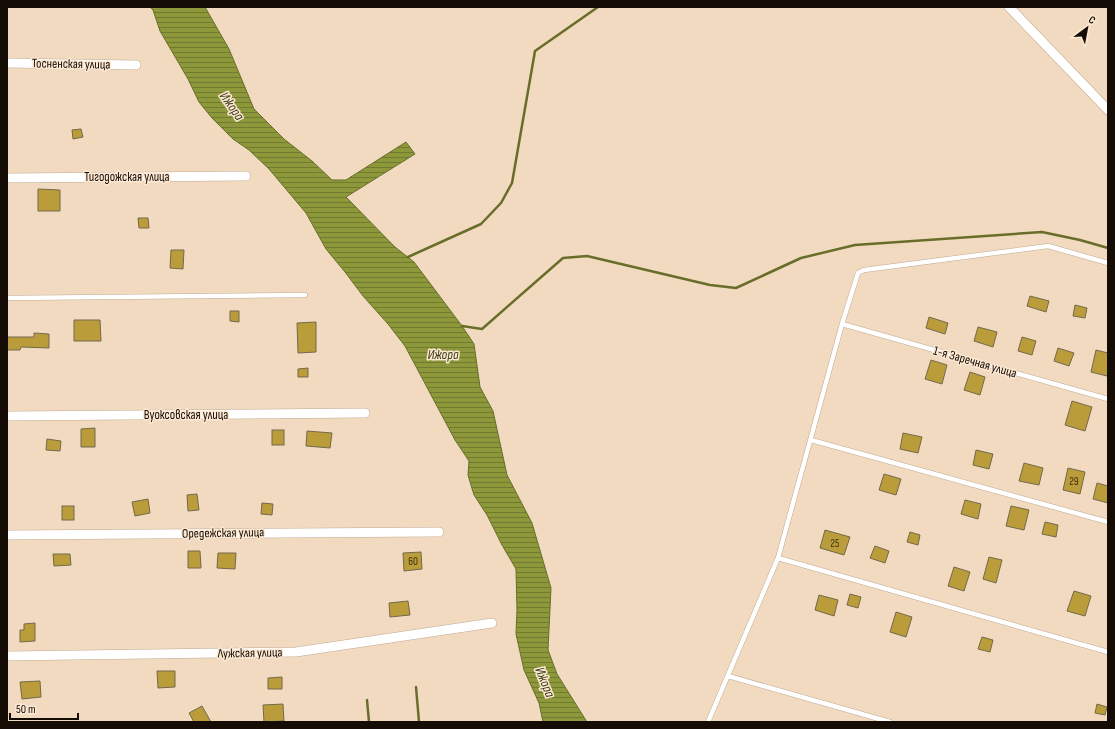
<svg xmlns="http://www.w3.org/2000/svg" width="1115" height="729" font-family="'Sofia Sans Condensed',sans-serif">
	<defs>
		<pattern id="water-rules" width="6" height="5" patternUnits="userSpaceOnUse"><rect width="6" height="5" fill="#8c9839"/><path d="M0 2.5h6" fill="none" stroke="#717a2e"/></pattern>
	</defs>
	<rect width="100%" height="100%" fill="#f2dac0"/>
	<polygon fill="url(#water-rules)" stroke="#686e29" points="150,7 205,7 229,49 254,109 284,139 312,161 332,180 346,180 406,142 415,154 346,197 395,247 414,262 462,326 474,344 480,387 493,411 507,475 532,523 551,588 548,650 557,674 587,722 543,722 539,703 524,670 516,634 517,610 516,569 502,545 487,515 474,495 468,475 469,461 455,440 405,346 388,324 363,296 345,272 326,249 306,213 269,169 249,150 233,139 212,118 199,102 188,79 160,31 153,10"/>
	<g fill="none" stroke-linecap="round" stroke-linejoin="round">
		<g stroke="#686e29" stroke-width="2.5">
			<polyline points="408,257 481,224 501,203 512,183 535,51 598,7"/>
			<polyline points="462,326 482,329 563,258 587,256 710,285 736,288 801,258 855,245 1042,232 1080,240 1108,248"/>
			<polyline points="416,687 419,722"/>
			<polyline points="367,700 369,722"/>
		</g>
	</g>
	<g fill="#ba9d3a" stroke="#72694c">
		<polygon points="81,129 83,137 73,139 72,130"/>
		<polygon points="38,189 60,190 60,211 38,211"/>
		<polygon points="138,218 148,218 149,228 139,228"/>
		<polygon points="171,250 184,250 183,269 170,268"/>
		<polygon points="1030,296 1049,301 1046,312 1027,306"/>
		<polygon points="1075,305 1087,308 1085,318 1073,316"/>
		<polygon points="230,311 239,311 239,322 230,321"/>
		<polygon points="929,317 948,323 945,334 926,328"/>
		<polygon points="74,320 100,320 101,341 74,341"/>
		<polygon points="316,322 316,352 298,353 297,323"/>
		<polygon points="978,327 997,332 993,347 974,341"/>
		<polygon points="34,333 49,334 49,348 21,347 20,350 7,350 7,337 34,337"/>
		<polygon points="1022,337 1036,341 1032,355 1018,351"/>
		<polygon points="1058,348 1074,353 1069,366 1054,361"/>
		<polygon points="1096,350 1108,353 1108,371 1107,376 1091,372"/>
		<polygon points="931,360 947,365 942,384 925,379"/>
		<polygon points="308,368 308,377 298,377 298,369"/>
		<polygon points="970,372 985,377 980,395 964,390"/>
		<polygon points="1072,401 1092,407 1085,431 1065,425"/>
		<polygon points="95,428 95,447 81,447 81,429"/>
		<rect x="272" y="430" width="12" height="15"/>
		<polygon points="307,431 332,433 330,448 306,446"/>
		<polygon points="903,433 922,437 918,453 900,449"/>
		<polygon points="47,439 61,441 60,451 46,450"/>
		<polygon points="976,450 993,454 989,469 973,465"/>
		<polygon points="1024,463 1043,468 1039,485 1019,481"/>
		<polygon points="1068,468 1085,472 1080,494 1063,490"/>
		<polygon points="884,474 901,479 896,495 879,490"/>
		<polygon points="1097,483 1108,486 1108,503 1093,499"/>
		<polygon points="197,494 199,510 188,511 187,495"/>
		<polygon points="148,499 150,513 135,516 132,502"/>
		<polygon points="965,500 981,504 978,519 961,514"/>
		<polygon points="262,503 273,504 272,515 261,514"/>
		<rect x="62" y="506" width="12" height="14"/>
		<polygon points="1011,506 1029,510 1024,530 1006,526"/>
		<polygon points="1045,522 1058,525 1056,537 1042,534"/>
		<polygon points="825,530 850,537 844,555 820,548"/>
		<polygon points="910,532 920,535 918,545 907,542"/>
		<polygon points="875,546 889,551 885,563 870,558"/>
		<polygon points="188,551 200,551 201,568 188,568"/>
		<polygon points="421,552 422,569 404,571 403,553"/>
		<polygon points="218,553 236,553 235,569 217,568"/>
		<polygon points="53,554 70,554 71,565 54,566"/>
		<polygon points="989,557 1002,560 996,583 983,579"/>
		<polygon points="954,567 970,572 964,591 948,586"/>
		<polygon points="1074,591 1091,596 1085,616 1067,611"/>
		<polygon points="850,594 861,597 858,608 847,605"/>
		<polygon points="819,595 838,600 834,616 815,610"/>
		<polygon points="408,601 410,615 390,617 389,603"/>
		<polygon points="896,612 912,617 906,637 890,632"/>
		<polygon points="35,623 35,641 20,642 20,630 24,630 24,624"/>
		<polygon points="982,637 993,640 990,652 978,649"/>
		<polygon points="157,671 175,671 175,687 158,688"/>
		<polygon points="282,677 282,689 268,689 268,678"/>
		<polygon points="40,681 41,697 22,699 20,682"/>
		<polygon points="283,704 284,721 264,722 263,705"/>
		<polygon points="1097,704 1107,707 1105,715 1095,713"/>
		<polygon points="202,706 211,722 194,722 189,713"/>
	</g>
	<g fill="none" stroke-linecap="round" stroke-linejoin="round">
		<g stroke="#c0a990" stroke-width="5.5">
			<g id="service">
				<polyline points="7,298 305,295"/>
				<polyline points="842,324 1108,399"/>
				<polyline points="811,440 1108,522"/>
				<polyline points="778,558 1108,652"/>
				<polyline points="728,676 890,722"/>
				<polyline points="708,722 778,558 842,324 858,273 864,270 1048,246 1108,263"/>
			</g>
		</g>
		<g stroke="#c0a990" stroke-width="10">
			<g id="minor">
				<polyline points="1009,7 1108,110"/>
				<polyline points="7,63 136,65"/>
				<polyline points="7,178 246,176"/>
				<polyline points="7,416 365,413"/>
				<polyline points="7,535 439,532"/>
				<polyline points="7,656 296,652 492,623"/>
			</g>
		</g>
		<use href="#service" stroke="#fff" stroke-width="4.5"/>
		<use href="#minor" stroke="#fff" stroke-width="9"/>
	</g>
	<g text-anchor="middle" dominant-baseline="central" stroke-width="3" stroke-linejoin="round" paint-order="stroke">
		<g font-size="11" fill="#3e3112">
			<text x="1074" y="481">29</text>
			<text x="835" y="543">25</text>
			<text x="413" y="561">60</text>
		</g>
		<g font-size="13" fill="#150d05" stroke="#fce8d3">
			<text transform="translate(71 64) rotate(1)">Тосненская улица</text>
			<text x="127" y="177">Тигодожская улица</text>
			<text transform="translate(975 362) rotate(16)">1-я Заречная улица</text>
			<text x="186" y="415">Вуоксовская улица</text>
			<text transform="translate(223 533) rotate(-1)">Оредежская улица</text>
			<text transform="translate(250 653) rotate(-1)">Лужская улица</text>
		</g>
		<g font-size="14" font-style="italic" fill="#3b4018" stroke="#fce8d3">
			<text transform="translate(232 106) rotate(55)">Ижора</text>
			<text x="443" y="354">Ижора</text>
			<text transform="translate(545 682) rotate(68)">Ижора</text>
		</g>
	</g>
	<rect width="1115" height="729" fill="none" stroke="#150d05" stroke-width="16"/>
	<g transform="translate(1087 28) rotate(32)" stroke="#fce8d3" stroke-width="3" paint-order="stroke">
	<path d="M0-3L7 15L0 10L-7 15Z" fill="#150d05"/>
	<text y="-6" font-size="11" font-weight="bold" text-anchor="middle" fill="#150d05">С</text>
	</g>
	<path d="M10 713v6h68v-6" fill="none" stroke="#150d05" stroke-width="2"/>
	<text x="16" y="713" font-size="12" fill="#150d05" stroke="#fce8d3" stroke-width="3" paint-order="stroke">50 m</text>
</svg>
